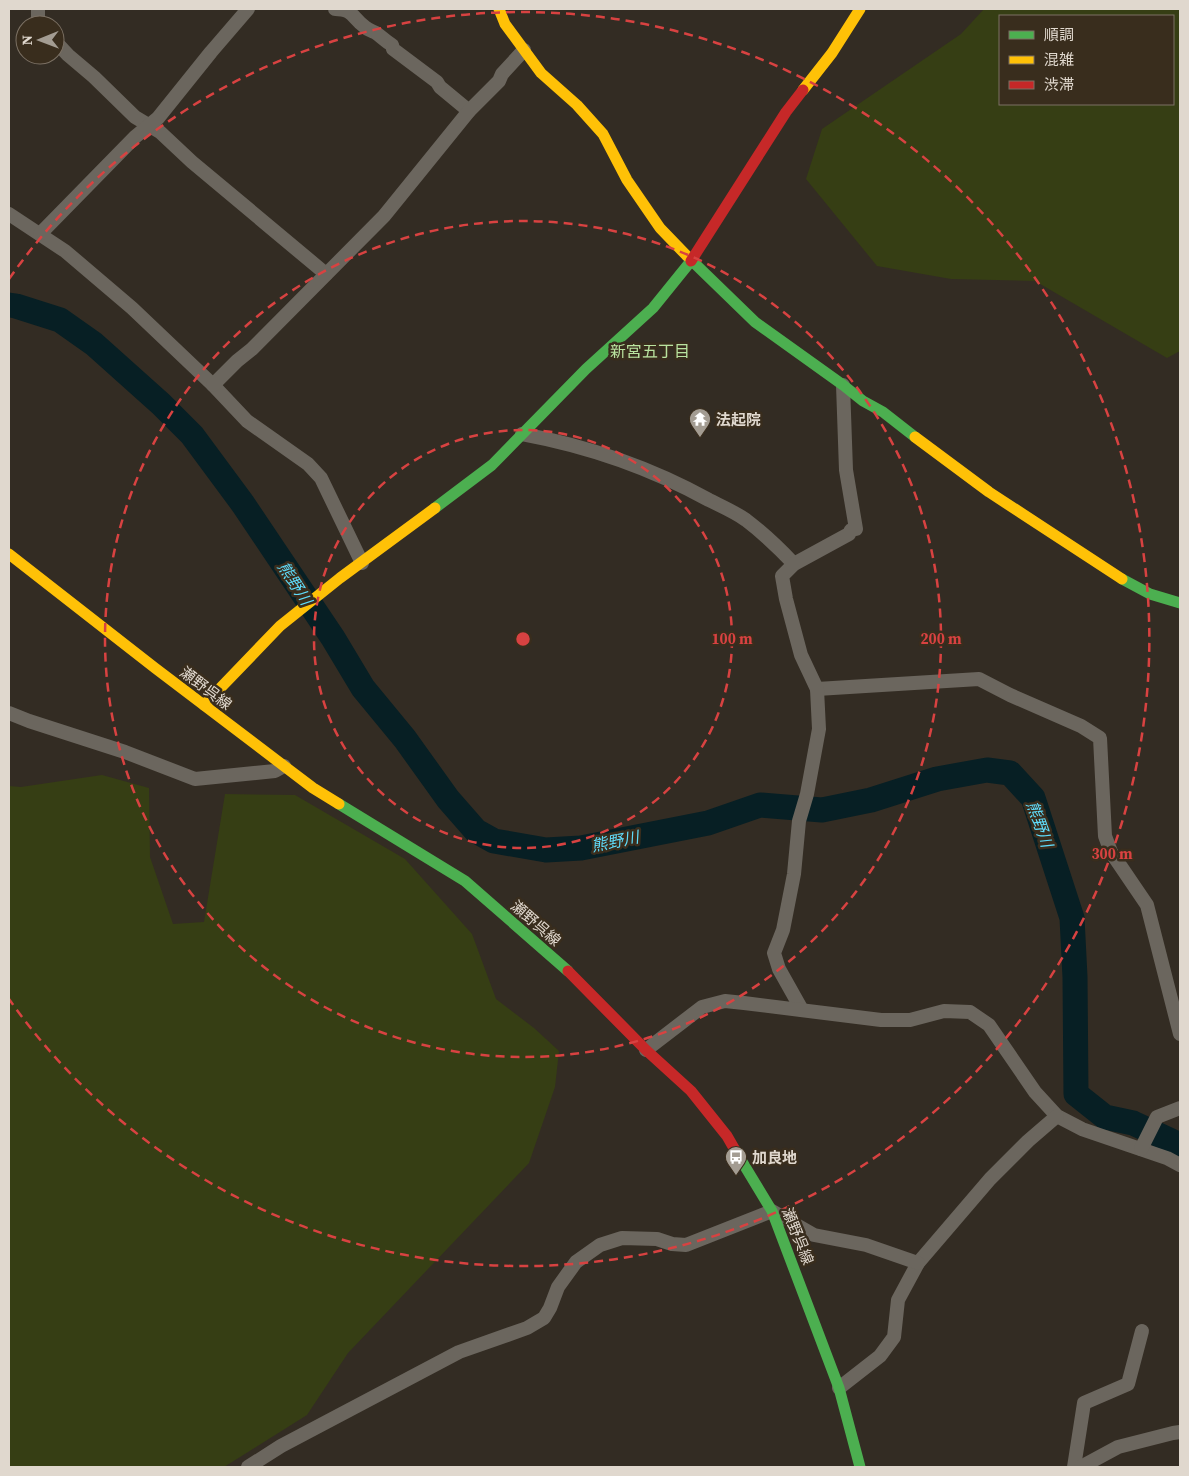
<svg xmlns="http://www.w3.org/2000/svg" width="1189" height="1476" font-family="'Source Serif 4','Noto Sans JP',serif">
	<rect width="100%" height="100%" fill="#332c23"/>
	<g fill="#363e14" fill-rule="evenodd">
		<path d="M984,9h196v342l-13,7 -132,-77 -84,-2 -74,-13 -71,-87 16,-50 139,-95zM1000,16h173v88h-173z"/>
		<polygon points="102,775 149,788 150,857 173,924 204,922 225,794 295,795 405,859 472,934 496,999 534,1028 559,1051 555,1087 529,1163 348,1353 307,1415 224,1467 9,1467 9,786 21,787"/>
	</g>
	<g fill="none" stroke-linecap="round" stroke-linejoin="round">
		<polyline stroke="#071f24" stroke-width="25" points="9,305 16,306 60,320 94,344 161,404 192,435 243,504 333,638 363,688 405,739 448,799 476,831 494,841 546,850 581,848 708,823 760,805 822,810 871,800 937,779 987,770 1010,773 1033,798 1072,918 1075,977 1076,1094 1105,1117 1133,1123 1180,1145"/>
		<g stroke="#6b665e" stroke-width="14">
			<polyline points="38,9 38,22 41,25"/>
			<path d="M335,9c19,0 17,9 30,18 3,3 7,4 11,6 6,4 9,8 16,12l1,4 44,33 3,5 29,24"/>
			<polyline points="55,41 68,55 94,77 135,117 160,132 192,162 326,274"/>
			<polyline points="9,214 65,251 132,308 213,385 247,421 308,464 321,478 362,563"/>
			<polyline points="40,234 135,137 158,118 211,52 248,9"/>
			<polyline points="213,385 237,361 252,349 384,216 469,111 499,81 502,74 524,50"/>
			<path d="M522,434c65,12 129,34 187,66 12,6 26,12 37,20 17,13 33,28 48,44"/>
			<polyline points="817,689 979,679 1010,695 1081,726 1100,738 1105,836 1111,852 1147,905 1180,1034"/>
			<polyline points="9,713 29,721 125,752 195,779 275,771 284,766"/>
			<polyline points="802,1010 779,969 774,953 783,930 794,874 799,821 807,794 819,729 817,689 801,655 786,599 782,576 794,564 849,534 851,530 856,529 846,470 843,385"/>
			<polyline points="646,1050 702,1007 725,1001 744,1003 881,1020 910,1020 944,1011 970,1012 989,1025 1035,1092 1057,1116 1082,1129 1167,1158 1180,1165"/>
			<polyline points="1141,1149 1157,1117 1180,1108"/>
			<polyline points="839,1388 880,1356 894,1337 898,1300 918,1263 990,1179 1028,1141 1057,1116"/>
			<polyline points="248,1467 281,1446 459,1352 527,1328 544,1318 550,1308 558,1287 576,1262 600,1245 622,1238 657,1239 672,1244 686,1245 772,1211 814,1235 866,1245 918,1263"/>
			<polyline points="1074,1467 1084,1403 1128,1384 1142,1331"/>
			<polyline points="1081,1467 1118,1447 1173,1433 1180,1432"/>
		</g>
		<g stroke="#4caf50" stroke-width="11">
			<polyline points="687,256 755,322 843,385 863,401 883,412 915,437"/>
			<polyline points="435,508 492,465 586,369 653,308 691,261"/>
			<polyline points="1122,579 1150,594 1180,603"/>
			<polyline points="339,804 465,881 568,971"/>
			<polyline points="735,1150 772,1211 839,1388 860,1467"/>
		</g>
		<g stroke="#ffc107" stroke-width="11">
			<polyline points="499,9 505,24 541,73 577,105 603,134 627,180 660,228 687,256"/>
			<polyline points="803,90 832,53 860,9"/>
			<polyline points="915,437 989,492 1122,579"/>
			<polyline points="9,554 155,668 313,788 339,804"/>
			<polyline points="204,705 280,626 340,578 435,508"/>
		</g>
		<g stroke="#c62828" stroke-width="11">
			<polyline points="691,261 786,112 803,90"/>
			<polyline points="568,971 646,1050 691,1091 727,1136 735,1150"/>
		</g>
	</g>
	<g fill="none" stroke="#d84241" stroke-width="2.5" stroke-dasharray="9 6">
		<circle cx="523" cy="639" r="209"/>
		<circle cx="523" cy="639" r="418"/>
		<path d="M9 279A627 627 0 1 1 9 999"/>
	</g>
	<defs>
		<g id="temple-pin" transform="scale(1.125)"><path d="M0 17L-7.5 6A9.5 9.5 0 1 1 7.5 6Z" fill="#a39c92" stroke="#392d1d"/><path d="M0-6L5-2H3V0L6.5 2.5H4V6H1.5V3h-3V6H-4V2.5H-6.5L-3 0V-2H-5Z" fill="#fff"/></g>
		<g id="bus-pin" transform="scale(1.125)"><path d="M0 17L-7.5 6A9.5 9.5 0 1 1 7.5 6Z" fill="#a39c92" stroke="#392d1d"/><path d="M-5-6H5V4H4V6H2V4H-2V6H-4V4H-5ZM-3.5-4V0h7V-4ZM-3.5 1.2v1.5H-2V1.2ZM2 1.2v1.5H3.5V1.2Z" fill="#fff"/></g>
	</defs>
	<g fill-rule="evenodd">
		<use href="#temple-pin" x="700" y="419"/>
		<use href="#bus-pin" x="736" y="1157"/>
	</g>
	<g text-anchor="middle" dominant-baseline="central" stroke-width="5" stroke-linejoin="round" paint-order="stroke">
		<g font-size="15" font-weight="bold" fill="#e0d8ce" stroke="#392d1d" text-anchor="start">
			<text x="716" y="419">法起院</text>
			<text x="752" y="1157">加良地</text>
		</g>
		<g font-size="15" fill="#e0d8ce" stroke="#392d1d">
			<text transform="translate(206 688) rotate(37)">瀬野呉線</text>
			<text transform="translate(536 923) rotate(41)">瀬野呉線</text>
			<text transform="translate(798 1236) rotate(68)">瀬野呉線</text>
		</g>
		<g font-size="16" fill="#b9e39f" stroke="#392d1d">
			<text x="650" y="351">新宮五丁目</text>
		</g>
		<g font-size="16" font-style="italic" fill="#5fdcfb" stroke="#392d1d">
			<text transform="translate(295 583) rotate(57)">熊野川</text>
			<text transform="translate(1040 824) rotate(70)">熊野川</text>
			<text transform="translate(615 841) rotate(-11)">熊野川</text>
		</g>
	</g>
	<circle cx="523" cy="639" r="8" fill="#d84241" stroke="#392d1d" stroke-width="2.5"/>
	<g font-size="15" text-anchor="middle" font-weight="bold" fill="#d84241" stroke="#392d1d" stroke-width="5" stroke-linejoin="round" paint-order="stroke">
		<text x="732" y="644">100 m</text>
		<text x="941" y="644">200 m</text>
		<text x="1112" y="859">300 m</text>
	</g>
	<rect width="1189" height="1476" fill="none" stroke="#e0d8ce" stroke-width="20"/>
	<rect x="999" y="15" width="175" height="90" fill="#392d1d" stroke="#7c7164"/>
	<rect x="1009" y="31" width="25" height="8" fill="#4caf50" stroke="#7c7164"/>
	<text x="1044" y="40" font-size="15" fill="#e0d8ce">順調</text>
	<rect x="1009" y="56" width="25" height="8" fill="#ffc107" stroke="#7c7164"/>
	<text x="1044" y="65" font-size="15" fill="#e0d8ce">混雑</text>
	<rect x="1009" y="81" width="25" height="8" fill="#c62828" stroke="#7c7164"/>
	<text x="1044" y="90" font-size="15" fill="#e0d8ce">渋滞</text>
	<g transform="translate(40 40) rotate(269)"><circle r="24" fill="#392d1d" stroke="#7c7164"/>
	<path d="M0-4L9 19L0 12L-9 19Z" fill="#a39c92"/>
	<text y="-8" font-size="14" font-weight="bold" text-anchor="middle" fill="#e0d8ce">N</text>
	</g>
</svg>
